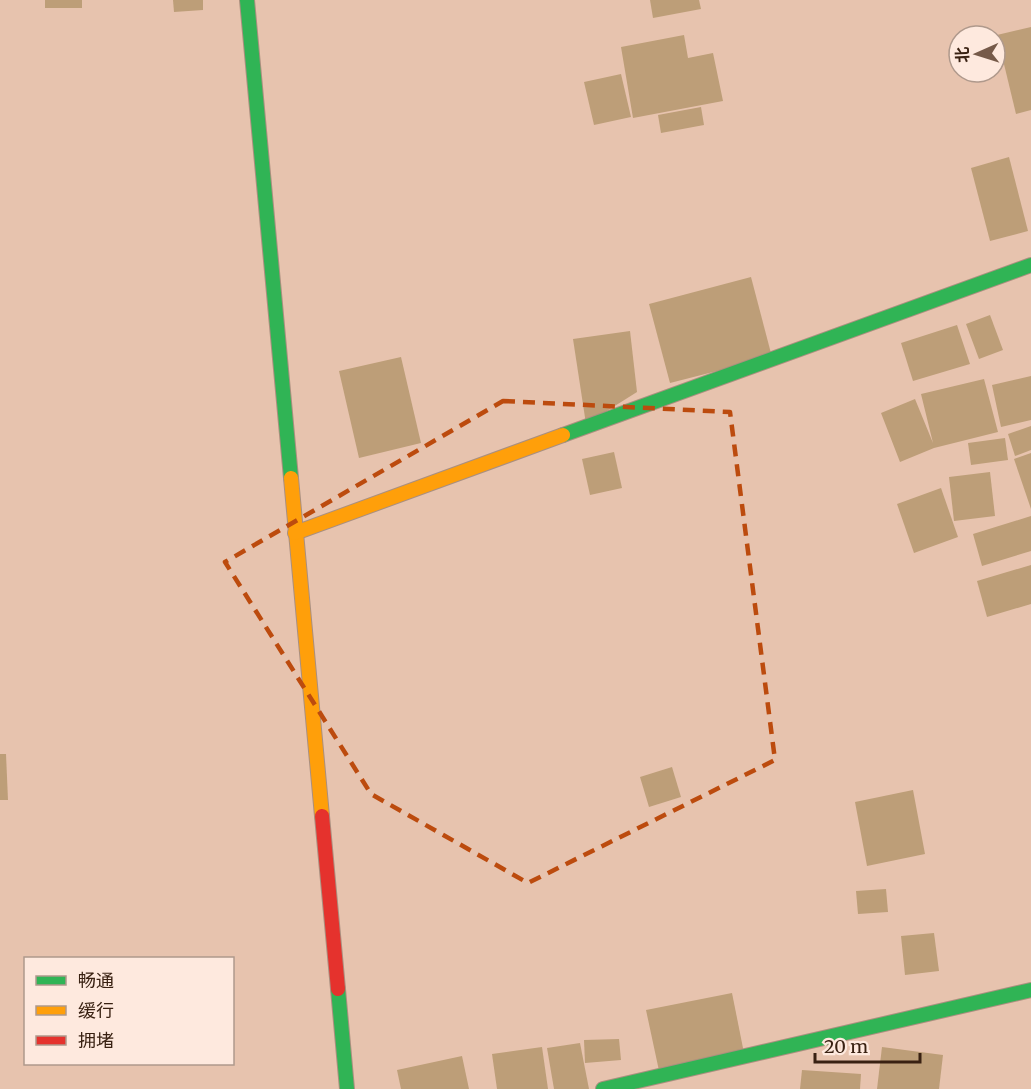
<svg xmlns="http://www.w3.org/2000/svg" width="1031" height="1089" font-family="Merriweather,'Noto Sans SC',serif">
	<rect width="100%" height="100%" fill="#e7c3ae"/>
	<g fill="#bd9e78">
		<rect x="45" y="0" width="37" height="8"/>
		<polygon points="173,0 203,0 203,10 174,12"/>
		<polygon points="650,0 699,0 701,9 653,18"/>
		<polygon points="1031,27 1031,110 1016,114 997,35"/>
		<polygon points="684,35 688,58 713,53 723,101 633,118 621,47"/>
		<polygon points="621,74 631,117 594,125 584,82"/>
		<polygon points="701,107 704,125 661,133 658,115"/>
		<polygon points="1009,157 1028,231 990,241 971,168"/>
		<polygon points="751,277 772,357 670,383 649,304"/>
		<polygon points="990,315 1003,350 979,359 966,324"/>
		<polygon points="957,325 970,364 913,381 901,343"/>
		<polygon points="630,331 637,392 586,424 573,339"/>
		<polygon points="401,357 421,443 359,458 339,371"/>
		<polygon points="1031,376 1031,420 1001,427 992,385"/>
		<polygon points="984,379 998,432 934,448 900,462 881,413 915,399 933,443 921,394"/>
		<polygon points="1031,426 1031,450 1015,456 1008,434"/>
		<polygon points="1005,438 1008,460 971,465 968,443"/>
		<polygon points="614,452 622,488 590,495 582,459"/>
		<polygon points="1031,453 1031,509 1014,459"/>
		<polygon points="990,472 995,516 954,521 949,477"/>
		<polygon points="941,488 958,537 914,553 897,504"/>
		<polygon points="1031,516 1031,551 982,566 973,534"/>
		<polygon points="1031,565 1031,604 987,617 977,581"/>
		<polygon points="0,754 6,754 8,800 0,800"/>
		<polygon points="672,767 681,797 649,807 640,777"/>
		<polygon points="913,790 925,854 867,866 855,802"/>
		<polygon points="886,889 888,912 858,914 856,891"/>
		<polygon points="934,933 939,971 905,975 901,936"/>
		<polygon points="732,993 746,1063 661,1080 646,1010"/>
		<polygon points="619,1039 621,1060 585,1063 584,1040"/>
		<polygon points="580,1043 589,1089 554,1089 547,1048"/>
		<polygon points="542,1047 548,1089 497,1089 492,1054"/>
		<polygon points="882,1047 943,1055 939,1089 877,1089"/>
		<polygon points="462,1056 469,1089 401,1089 397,1070"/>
		<polygon points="802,1070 861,1074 860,1089 800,1089"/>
	</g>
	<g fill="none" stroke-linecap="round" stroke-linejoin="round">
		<g stroke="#aa8f7f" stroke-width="16">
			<g id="fast">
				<polyline points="247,0 291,478"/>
				<polyline points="563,435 1031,265"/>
				<polyline points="338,989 347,1089"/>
				<polyline points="603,1089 1031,990"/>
			</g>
		</g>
		<g stroke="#aa8f7f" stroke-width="16">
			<g id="slow">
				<polyline points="291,478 322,816"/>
				<polyline points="295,533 563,435"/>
			</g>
		</g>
		<g stroke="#aa8f7f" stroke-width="16">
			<polyline id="jam" points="322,816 338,989"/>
		</g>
		<use href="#fast" stroke="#30b455" stroke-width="14"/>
		<use href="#slow" stroke="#ff9f0a" stroke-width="14"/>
		<use href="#jam" stroke="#e5322d" stroke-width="14"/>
	</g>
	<path fill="none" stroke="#bc4b0e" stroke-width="4.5" stroke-dasharray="12 8" stroke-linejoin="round" d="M503,401l227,11 45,348 -247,123 -157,-89 -146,-232z"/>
	<rect x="24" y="957" width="210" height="108" fill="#fee9de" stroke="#af998c" stroke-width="1.5"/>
	<rect x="36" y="976" width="30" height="9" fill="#30b455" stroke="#af998c" stroke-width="1.5"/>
	<text x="78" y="987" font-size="18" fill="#392112">畅通</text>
	<rect x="36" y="1006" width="30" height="9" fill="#ff9f0a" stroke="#af998c" stroke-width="1.5"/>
	<text x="78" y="1017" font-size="18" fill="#392112">缓行</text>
	<rect x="36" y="1036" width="30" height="9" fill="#e5322d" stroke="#af998c" stroke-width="1.5"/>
	<text x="78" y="1047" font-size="18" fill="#392112">拥堵</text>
	<g transform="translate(977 54) rotate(267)"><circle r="28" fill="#fee9de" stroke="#af998c" stroke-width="1.5"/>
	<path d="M0-4.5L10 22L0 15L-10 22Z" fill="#765a49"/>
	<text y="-9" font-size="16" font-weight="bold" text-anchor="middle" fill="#392112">北</text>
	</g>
	<path d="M815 1053v9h105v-9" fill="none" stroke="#392112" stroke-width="3"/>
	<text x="824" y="1053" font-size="18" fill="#392112" stroke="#fee9de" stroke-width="4.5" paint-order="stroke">20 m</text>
</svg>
